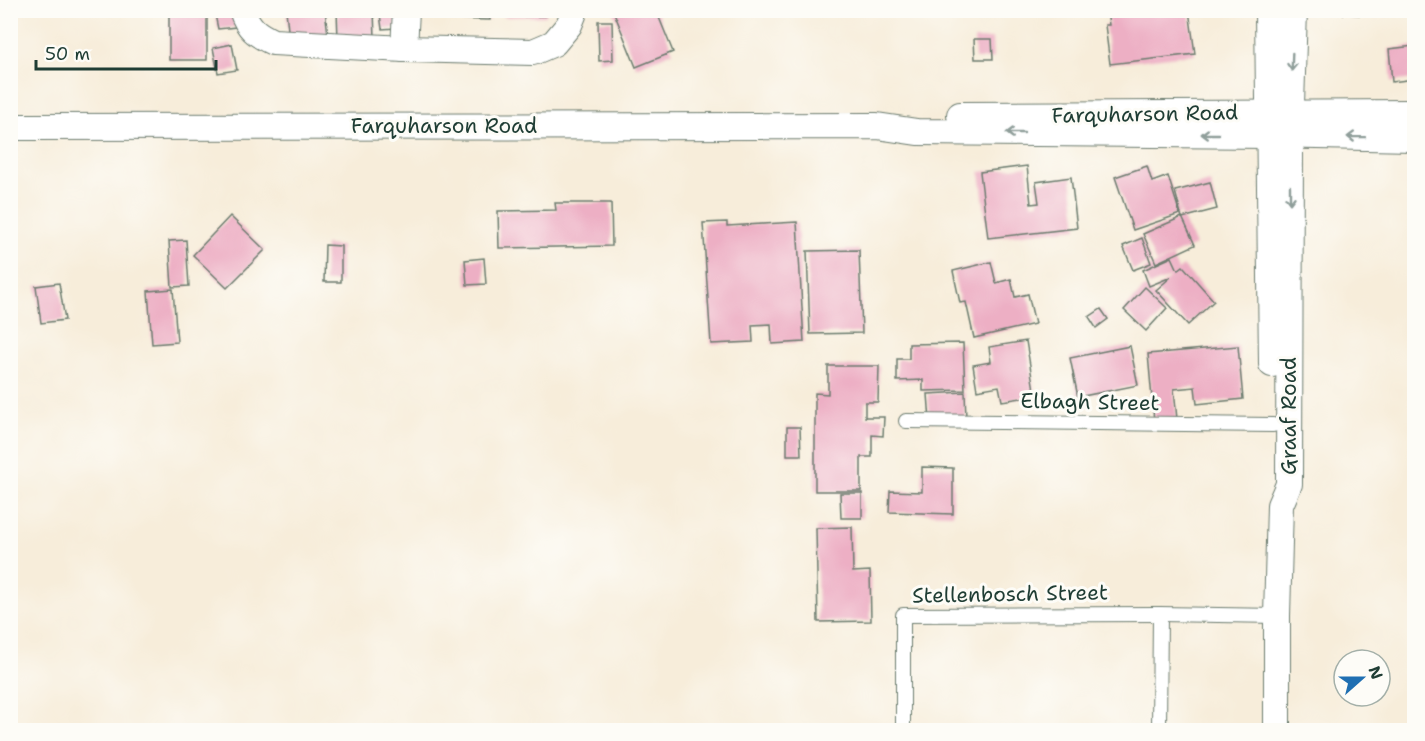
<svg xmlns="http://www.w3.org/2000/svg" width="1425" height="741" font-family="'Shantell Sans',sans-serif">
	<rect width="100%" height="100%" fill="#fdfcf7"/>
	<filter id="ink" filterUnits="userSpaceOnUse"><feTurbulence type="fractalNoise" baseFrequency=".0167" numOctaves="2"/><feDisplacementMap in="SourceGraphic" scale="12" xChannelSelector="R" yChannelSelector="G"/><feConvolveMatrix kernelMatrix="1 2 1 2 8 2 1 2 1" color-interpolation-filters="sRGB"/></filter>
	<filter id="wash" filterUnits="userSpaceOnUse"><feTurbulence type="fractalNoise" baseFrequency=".008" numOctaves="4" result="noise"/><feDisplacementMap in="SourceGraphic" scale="24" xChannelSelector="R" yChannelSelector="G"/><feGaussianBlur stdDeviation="1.35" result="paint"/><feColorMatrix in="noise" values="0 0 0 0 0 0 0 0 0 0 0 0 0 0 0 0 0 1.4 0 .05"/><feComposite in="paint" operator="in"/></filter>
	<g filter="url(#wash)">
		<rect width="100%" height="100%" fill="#f7edda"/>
		<g id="blocks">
			<g fill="#edafc4">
				<rect x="169" y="10" width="38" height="50"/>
				<polygon points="214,10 233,10 236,27 218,29"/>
				<polygon points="286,10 325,10 328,35 289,40"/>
				<polygon points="337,10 374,10 375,39 338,39"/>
				<polygon points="450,10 490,10 490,20 450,19"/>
				<polygon points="503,10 546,10 546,16 504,17"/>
				<polygon points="613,10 656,10 673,52 636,67"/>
				<polygon points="1107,10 1189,10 1195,54 1110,64 1105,25 1109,25"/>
				<polygon points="1322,10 1389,10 1389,16 1322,13"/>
				<polygon points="395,13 396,28 382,29 380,14"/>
				<polygon points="598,21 612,21 613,60 599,61"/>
				<polygon points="974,39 992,39 993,59 975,59"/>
				<polygon points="232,44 237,70 218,73 213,48"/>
				<polygon points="1414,46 1414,79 1392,82 1389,49"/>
				<polygon points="1027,166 1031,204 1039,203 1036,182 1071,177 1077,228 988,238 980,172"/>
				<polygon points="1147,166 1152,182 1168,176 1180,214 1133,230 1115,177"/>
				<polygon points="1210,182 1217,209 1182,218 1175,191"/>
				<polygon points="555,203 611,203 612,246 499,248 498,211 556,210"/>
				<polygon points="230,216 265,250 227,288 193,255"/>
				<polygon points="1182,217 1195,245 1156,263 1143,234"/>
				<polygon points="727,222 727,226 797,222 804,342 772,344 771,324 752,325 753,342 711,344 703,223"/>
				<polygon points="1142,238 1151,263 1133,270 1123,246"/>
				<polygon points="186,240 189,286 172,287 169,241"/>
				<polygon points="325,245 341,246 341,282 324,282"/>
				<polygon points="859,250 862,333 810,334 807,251"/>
				<polygon points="1172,257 1178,270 1183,266 1214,301 1188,325 1156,290 1171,277 1149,286 1143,270"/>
				<polygon points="484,258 486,284 467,285 465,260"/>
				<polygon points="991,262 996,283 1011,279 1015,297 1028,294 1035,324 974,338 966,302 960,303 953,271"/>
				<polygon points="59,283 65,320 41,323 36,286"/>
				<polygon points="1145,287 1167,308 1146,331 1124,310"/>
				<polygon points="173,289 177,342 152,344 148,291"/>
				<polygon points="1101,309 1108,319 1096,328 1089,317"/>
				<polygon points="1026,341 1035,396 1002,401 999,386 977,390 973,365 991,362 989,347"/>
				<polygon points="963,343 965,390 923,391 923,380 897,381 897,359 909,359 909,344"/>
				<polygon points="1130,346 1138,385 1078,397 1070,358"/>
				<polygon points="1238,346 1243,399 1197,404 1195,387 1174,389 1177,419 1154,421 1148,354"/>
				<polygon points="828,366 879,366 878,402 865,402 865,417 884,417 883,436 872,435 872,457 861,457 861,491 815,491 815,393 828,394"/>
				<polygon points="965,392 966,419 930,421 928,394"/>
				<polygon points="787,427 800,427 801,455 787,455"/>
				<polygon points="922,467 953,468 953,514 889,512 890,491 922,492"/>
				<polygon points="840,493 862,493 862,518 841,518"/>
				<polygon points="852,527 853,572 870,571 871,621 818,622 816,528"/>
			</g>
		</g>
	</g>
	<g filter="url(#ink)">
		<use href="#blocks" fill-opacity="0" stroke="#6b7b6e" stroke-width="1.5"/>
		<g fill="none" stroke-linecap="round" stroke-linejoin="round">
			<g stroke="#6b7b6e" stroke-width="16">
				<g id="service">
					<polyline points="906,421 1273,425"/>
					<polyline points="903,730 903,615 1160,614 1277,616"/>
					<polyline points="1159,730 1160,614"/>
				</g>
			</g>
			<g stroke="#6b7b6e" stroke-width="28">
				<g id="minor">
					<path d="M242,10c6,18 14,24 31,32l131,7 129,3 21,-9 15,-18 6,-15"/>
					<polyline points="1268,10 1272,364"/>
					<polyline points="404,49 406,10"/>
					<polyline points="960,115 1414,113"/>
					<polyline points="10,127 877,126 917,132 1269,135 1414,138"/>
					<polyline points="1277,730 1277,616 1280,505 1289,484 1290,136 1294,10"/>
				</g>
			</g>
			<use href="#service" stroke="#fff" stroke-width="14"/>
			<use href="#minor" stroke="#fff" stroke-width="26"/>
		</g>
		<defs><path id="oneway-shaft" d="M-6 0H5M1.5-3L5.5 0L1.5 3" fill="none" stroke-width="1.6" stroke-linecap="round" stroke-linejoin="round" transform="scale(1.5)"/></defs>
		<g stroke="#8f9e9a">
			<use href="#oneway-shaft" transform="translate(1292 62) rotate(92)"/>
			<use href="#oneway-shaft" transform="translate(1015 133) rotate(-180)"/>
			<use href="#oneway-shaft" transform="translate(1210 134) rotate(-180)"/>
			<use href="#oneway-shaft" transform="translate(1356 137) rotate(-179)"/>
			<use href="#oneway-shaft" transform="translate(1290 195) rotate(90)"/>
		</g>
	</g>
	<g text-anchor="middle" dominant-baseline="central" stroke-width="6" stroke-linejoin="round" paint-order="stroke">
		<g font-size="21" fill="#1f3d34" stroke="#fdfcf7">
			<text transform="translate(1145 114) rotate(-1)">Farquharson Road</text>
			<text x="444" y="126">Farquharson Road</text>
			<text transform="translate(1090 402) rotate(1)">Elbagh Street</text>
			<text transform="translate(1289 416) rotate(-90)">Graaf Road</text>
			<text transform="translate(1010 594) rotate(-1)">Stellenbosch Street</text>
		</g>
	</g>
	<rect width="1425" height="741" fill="none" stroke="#fdfcf7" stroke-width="36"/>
	<g transform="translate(1362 678) rotate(69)"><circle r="28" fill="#fdfcf7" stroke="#a4b0a9" stroke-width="1.5"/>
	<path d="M0-4.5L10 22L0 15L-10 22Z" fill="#1f6fb2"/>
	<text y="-9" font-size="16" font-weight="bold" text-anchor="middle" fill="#1f3d34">N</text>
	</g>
	<path d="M36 60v9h180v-9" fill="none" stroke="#1f3d34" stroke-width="3"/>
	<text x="45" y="60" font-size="18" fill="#1f3d34" stroke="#fdfcf7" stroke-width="4.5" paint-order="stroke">50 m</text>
</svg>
